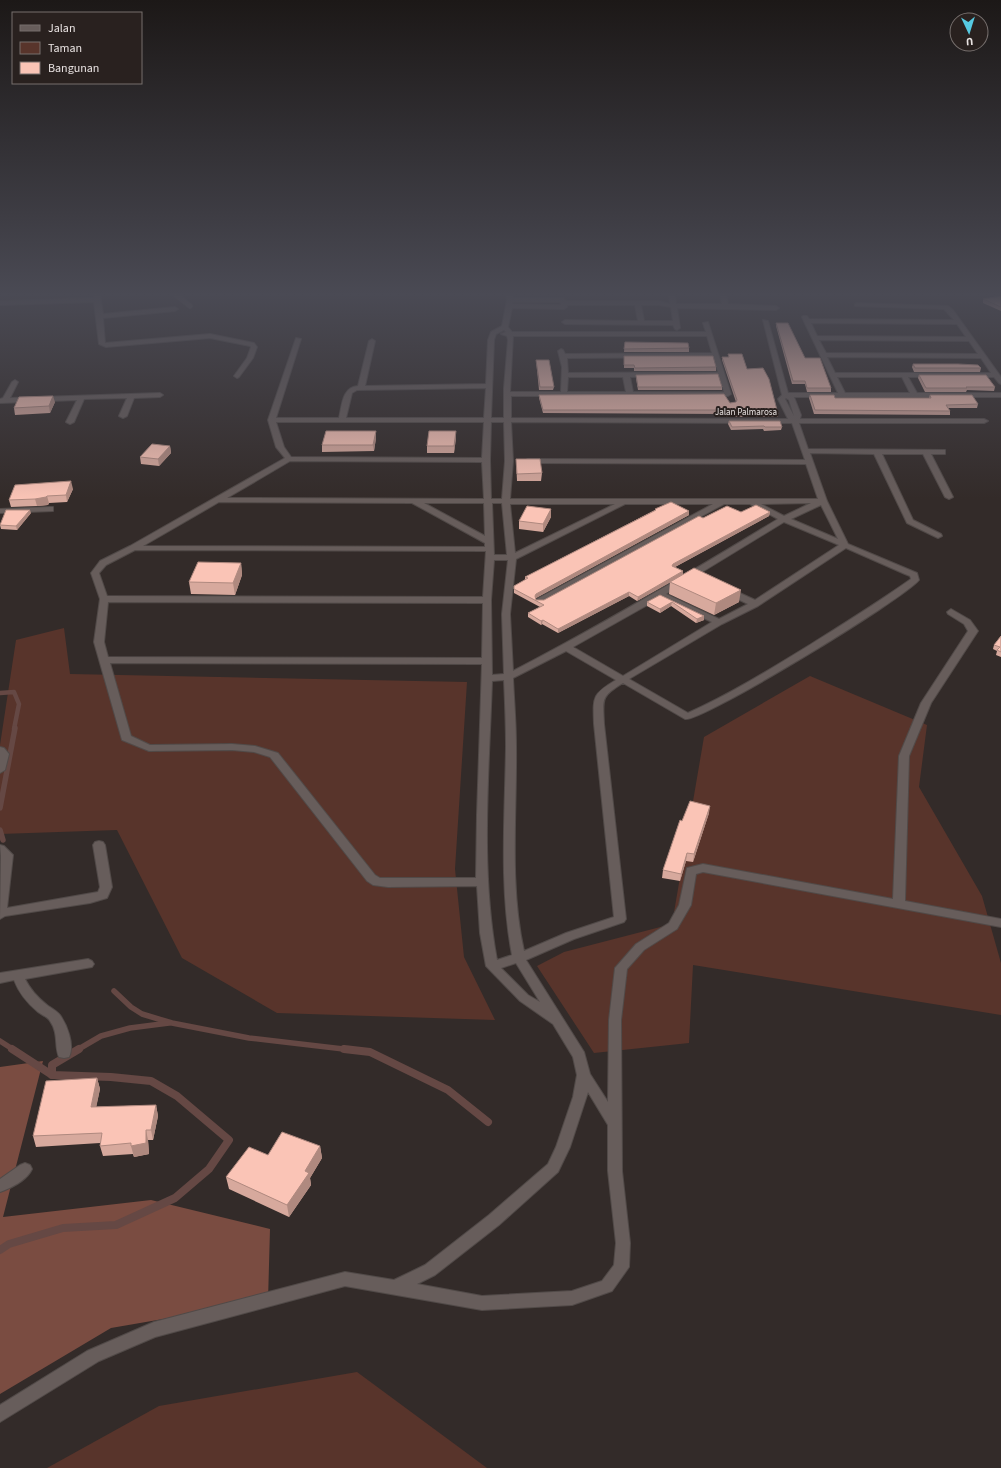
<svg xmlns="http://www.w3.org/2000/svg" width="1001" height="1468" font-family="'Source Sans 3',sans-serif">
	<rect width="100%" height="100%" fill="#332b29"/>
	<g fill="#58342b">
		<polygon points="64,628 70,674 467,682 455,869 464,957 495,1020 277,1013 182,958 117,830 0,834 0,745 16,640"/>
		<polygon points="810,676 927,725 919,787 982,896 1001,963 1001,1015 693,965 689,1043 594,1053 537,966 564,952 672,924 704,737"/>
		<polygon points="357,1372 487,1468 47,1468 159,1406"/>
	</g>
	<polygon fill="#7a4c41" points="43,1061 3,1217 151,1200 270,1229 268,1301 111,1328 0,1394 0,1067"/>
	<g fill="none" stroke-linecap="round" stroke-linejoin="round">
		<polyline stroke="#654844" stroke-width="4.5" points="0,693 14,692 19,704 14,729"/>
		<g stroke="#654844" stroke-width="5.5">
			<polyline points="0,808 15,728"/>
			<polyline points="0,830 3,840"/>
			<polyline points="114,991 131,1007 142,1014 172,1023 249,1038 352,1050"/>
			<polyline points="0,1041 14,1050"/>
			<polyline points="77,1050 101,1036 130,1028 169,1023"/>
		</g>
		<g stroke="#654844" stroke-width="8">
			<polyline points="344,1049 370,1052 448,1090 488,1122"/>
			<polyline points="52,1075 52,1065 79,1049"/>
			<polyline points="0,1250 9,1244 63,1228 116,1225 175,1198 209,1169 229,1140 177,1096 151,1081 111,1077 52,1075 12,1049"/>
		</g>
		<g stroke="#514a48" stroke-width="6">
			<polyline id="service" points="175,294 190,306"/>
		</g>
		<g stroke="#514a48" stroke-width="2">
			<g id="minor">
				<polygon points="94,294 100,294 103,314 175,307 178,309 175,311 103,318 105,343 210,334 254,343 257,347 253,358 239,377 237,378 234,376 247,358 251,347 250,346 210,338 106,347 99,344 94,302 0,305 0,301 94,298"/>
				<path d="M506,294h6l1,4h50l3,3h93l11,3 -1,-10h6l1,10h46l-2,-10h6l2,10 48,2 3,2 -3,2 -99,-2 3,20 -3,2 -2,-1 -2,-4 -108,-1 -3,-2 3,-2 73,1 -3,-16h-68v2l-3,2 -52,-1 -4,19 4,5h194l-3,-9 5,-1 23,72 -3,2h-217v22l277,1 -10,-20 4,-4 -19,-75 5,1 20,72h50l-36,-76 1,-1h4l2,3 145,1 -10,-11 -89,-3v-2l2,-1 91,3 5,4 48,67v7l-2,-1 -5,-6h-86l9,16h84v4h-207l7,18 -1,4h184l4,2 -4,2h-185l9,26 137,1v4h-14l22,43 -4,2 -4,-2 -22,-43h-41l31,66 28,14 1,2 -4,2 -31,-15 -33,-69 -64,-1 17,48 21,43 69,29 2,7c-15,19 -219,143 -234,139l-62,-36c-23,14 -20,16 -19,41l22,195 -2,3 -50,17 -48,21 58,92 6,22 18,28 1,-82 6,-52 21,-24 33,-21 10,-18 8,-37 16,-4 190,35 6,-143 22,-53 47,-72 -4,-7 -16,-10 -1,-2 4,-3 19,11 8,11 -47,72 -22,53 -4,145 96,18v8l-298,-55 -7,2 -5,31 -14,24 -33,21 -17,19 -6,51 1,151 8,72 -1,24 -17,24 -40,14 -90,5 -137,-24 -190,51 -56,24 -99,61v-17l87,-54 67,-29 191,-50 49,8 31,-15 64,-50 59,-51 8,-17 17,-50 4,-22 -4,-18 -20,-33 -33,-23 -34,-35 -6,-33 -3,-47 -89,1 -15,-2 -6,-4 -97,-124 -16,-5 -22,-2 -83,1 -27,-11 -28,-98 6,-43 -9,-26 9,-12 30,-15 155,-88 -9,-11 -8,-27 28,-82 5,1 -25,79h63c3,-12 3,-31 19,-32l11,-45 3,-2 3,2 -10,45 121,-2 2,-44 3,-8 11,-6 5,-26zM513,302h47l1,3 -49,-1zM641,305h18l12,2 2,14h-29zM811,323l146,1 9,13 -149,-1zM504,330l2,2 -5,2 6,2 1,4 -4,48v30h-13l3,-78 2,-6zM513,336h194l5,17 -147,1 -2,-4 -2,-1 -3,2 4,16 -1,25h-51zM819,340l150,1 9,13 -152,-1zM713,357l5,15 -150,1 -1,-15zM827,357l154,1 10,15h-156zM719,376l5,16h-91l-3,-15zM568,377h55l3,15h-59zM837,377h65l8,16h-65zM486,388l-2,30h-138l6,-25 5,-3zM786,398l3,2 5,16 -9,-17zM276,422h208l-2,36 -191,-1 -7,-10zM491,422h13l1,39 -3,38h-11l-1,-39zM511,422l281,1 13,37 -277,-1 -4,2 4,2 278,1 12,35h-308l3,-38zM290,461l192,1 2,37 -257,-1zM219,502l193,1 73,40v4l-342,-1zM424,503h60l1,33zM492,503h10l5,52h-13zM811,503l-27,13 -23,-12zM510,504h105l-100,49zM625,504h88l-176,95 -1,2 1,2h6l181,-99h26l28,15c-87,53 -174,105 -265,152l-3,-57 6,-55zM821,505l17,34 -47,-20zM784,522l55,23 -84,55 -24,-11h-6l-1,2 1,2 23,11 -29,15 -53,-25zM846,548l59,26 5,2 1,3c-34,24 -68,45 -103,67 -39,24 -78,48 -120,67l-59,-34 93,-55 36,-18zM135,550l351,1 -3,46 -376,-1 -8,-23 7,-8zM494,560h14l-6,54 2,60 -12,1 -1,-75zM660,598l52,24 -89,54 -50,-29zM108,602l375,1 -1,55 -374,-1 -4,-15zM566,651l50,29c-24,14 -23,17 -22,44l20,193 -48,16 -42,18c-15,-67 -7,-138 -8,-206 0,-22 -2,-45 -3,-67zM110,663l372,1 -5,151 -1,63h-96l-5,-3 -97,-122 -23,-7 -23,-2 -82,1 -19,-9zM504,680c1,22 2,45 2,67 -1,69 -7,140 6,208l-15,5c-17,-92 -8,-187 -5,-279zM516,963l24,39 -12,-7 -27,-27zM588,1092l20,33v46l8,72 -2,22 -12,16 -30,10 -90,5 -65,-12 18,-9 64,-50 59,-53 12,-25z"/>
				<polygon points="15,380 18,382 10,398 160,393 163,395 160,397 134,398 127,416 123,418 119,416 127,398 84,399 74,422 70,424 66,422 77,400 0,403 0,399 3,398 12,382"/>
				<polygon points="50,507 53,507 53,511 0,513 0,509"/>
				<polygon points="0,747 4,748 9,754 5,770 0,773"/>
				<polygon points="99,841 103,842 105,845 112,887 107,898 90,903 5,916 0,919 1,856 0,845 4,846 13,855 7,908 98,892 100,887 93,845 95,842"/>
				<path d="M88,959l4,2 2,3 -2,3 -67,12c5,10 13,19 22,26 4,3 10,6 13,10 7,10 15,30 9,42l-5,1 -5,-1c-5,-11 0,-23 -9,-36 -2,-4 -8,-6 -12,-9 -11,-9 -19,-19 -24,-32l-14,3v-10z"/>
				<path d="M25,1163l5,2 2,4c-5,11 -21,19 -32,23v-13l20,-14z"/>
			</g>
		</g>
		<use href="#service" stroke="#675d5b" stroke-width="4.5"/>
		<use href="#minor" fill="#675d5b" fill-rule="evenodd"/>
	</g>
	<g fill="#d7a99d">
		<polygon points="1001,296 1001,311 983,303 983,299"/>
		<polygon points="776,323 805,358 831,388 831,392 807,392 805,384 792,384 776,326"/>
		<polygon points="625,342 689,348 689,352 624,352"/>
		<polygon points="728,354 747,369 778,414 778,417 725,417 724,414 543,413 539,398 539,395 730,403 736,402 722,360 722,357 728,357"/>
		<polygon points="624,356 716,367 716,371 634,371 634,368 624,368"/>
		<polygon points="536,360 554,387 553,390 539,390"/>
		<polygon points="913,364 981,368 980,372 914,372 912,367"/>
		<polygon points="636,375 722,387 722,390 638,390 636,378"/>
		<polygon points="919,375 995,387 994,391 967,390 966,392 925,392 918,378"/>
		<polygon points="810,395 835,398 929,398 930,395 978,404 977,408 948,408 950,411 950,415 814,414 809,398"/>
		<polygon points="55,402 50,413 15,415 14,408"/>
		<polygon points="729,421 782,427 781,430 764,431 763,429 731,430 728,424"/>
		<polygon points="376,431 376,438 374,451 322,452 322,445"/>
		<polygon points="456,438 454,453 427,453 427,446"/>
		<polygon points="170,446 171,453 159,466 141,464 140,457"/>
		<polygon points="516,459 542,473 541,481 517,481"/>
		<polygon points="73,489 67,502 49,503 48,505 37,506 11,507 9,500"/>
		<polygon points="655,509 689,515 536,598 536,600 544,600 703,518 741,512 770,512 769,516 675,567 683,571 683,575 637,601 629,596 558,633 542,624 541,625 528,617 528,613 540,607 514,593 514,586 525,580 525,577 655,510"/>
		<polygon points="31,513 17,530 1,529 0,525"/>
		<polygon points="551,517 543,532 519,529 519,521"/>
		<polygon points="241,563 242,575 235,595 191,594 189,582"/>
		<polygon points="670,582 739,602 714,615 669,594"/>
		<polygon points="660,595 704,616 704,620 696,623 671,606 660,613 647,606 647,602"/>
		<polygon points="1001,636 1001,657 996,655 997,651 993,649 994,645"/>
		<polygon points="709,813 693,862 686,861 680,881 662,878 663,870 682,821"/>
		<polygon points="97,1078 100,1089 96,1107 156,1105 158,1116 153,1140 148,1140 149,1154 134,1157 133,1154 103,1156 100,1146 100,1143 36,1147 33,1136"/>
		<polygon points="320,1146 322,1158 310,1178 311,1185 289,1217 229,1189 226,1177 268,1155"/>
	</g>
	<g fill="#af897f">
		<polygon points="53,396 55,402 50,413 49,406"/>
		<polygon points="376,431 376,438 374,451 373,445"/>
		<polygon points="456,431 456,438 454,453 454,446"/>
		<polygon points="170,446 171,453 159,466 158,459"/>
		<polygon points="71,481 73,489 67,502 66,495"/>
		<polygon points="47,496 49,503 48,505 37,506 35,499"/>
		<polygon points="551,509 551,517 543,532 543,524"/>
		<polygon points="30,510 31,513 17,530 16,526"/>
		<polygon points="689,511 689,515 536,598 535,600 535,596 536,594"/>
		<polygon points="770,512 769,516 673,568 672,566 673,564"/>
		<polygon points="241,563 242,575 235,595 233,583"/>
		<polygon points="683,571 683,575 637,601 638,597"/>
		<polygon points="741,590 739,602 714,615 716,603"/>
		<polygon points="629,592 629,596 558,633 558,629"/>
		<polygon points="672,602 671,606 660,613 660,609"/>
		<polygon points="704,616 704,620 696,623 697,619"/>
		<polygon points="543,620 542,624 541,625 541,621"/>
		<polygon points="710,806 709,813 693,862 694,854"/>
		<polygon points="687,853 686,861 680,881 681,874"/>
		<polygon points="97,1078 100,1089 94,1118 91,1107"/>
		<polygon points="156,1105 158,1116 153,1140 151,1130"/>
		<polygon points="146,1130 148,1140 149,1154 134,1157 131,1146"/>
		<polygon points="320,1146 322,1158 310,1178 311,1185 289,1217 287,1205 305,1171"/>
	</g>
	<g fill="#fac4b6" stroke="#af897f">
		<polygon points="1001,296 1001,307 983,299"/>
		<polygon points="776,323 788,323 805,358 820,358 831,388 807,388 805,381 793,381"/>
		<polygon points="625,342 688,343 689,348 624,349"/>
		<polygon points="728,354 742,354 747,369 763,368 769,379 778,414 726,414 724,410 543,410 539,395 724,394 730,403 736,402 737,400 722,357 729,357"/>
		<polygon points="624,356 713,356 716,367 635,368 634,365 624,365"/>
		<polygon points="536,360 549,360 554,387 540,387"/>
		<polygon points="913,364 958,364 978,365 981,368 915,368"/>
		<polygon points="718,374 722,387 638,387 636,375"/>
		<polygon points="919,375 986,375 995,387 966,387 967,388 926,388"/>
		<polygon points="810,395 834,395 835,398 931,398 930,395 972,395 978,404 946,405 950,411 815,410"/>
		<polygon points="53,396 49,406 14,408 19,397"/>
		<polygon points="729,421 780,421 782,427 765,427 764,426 732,427"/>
		<polygon points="326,431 376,431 373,445 322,445"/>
		<polygon points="429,431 456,431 454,446 427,446"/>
		<polygon points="152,444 170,446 158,459 140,457"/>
		<polygon points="516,459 540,459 542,473 517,474"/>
		<polygon points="71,481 66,495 47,496 46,497 35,499 9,500 15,485"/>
		<polygon points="671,502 689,511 536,594 535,596 536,600 544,600 699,516 703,518 727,506 741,512 756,505 770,512 673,564 672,566 683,571 638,597 629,592 558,629 543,620 541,621 528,613 544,605 514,589 514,586 528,578 525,577 656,510 655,509"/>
		<polygon points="527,506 551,509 543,524 519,521"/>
		<polygon points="6,510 30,510 16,526 0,525"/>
		<polygon points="198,562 241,563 233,583 189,582"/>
		<polygon points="694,568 741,590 716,603 670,582"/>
		<polygon points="660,595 704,616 697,619 672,602 660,609 647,602"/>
		<polygon points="1001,636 1001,652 997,650 1000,647 994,645"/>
		<polygon points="690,801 710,806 694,854 687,853 681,874 663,870 680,820 682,821"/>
		<polygon points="97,1078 91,1107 156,1105 151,1130 146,1130 146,1143 131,1146 131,1143 100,1146 102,1133 33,1136 46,1081"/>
		<polygon points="282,1132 320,1146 305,1171 309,1173 287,1205 226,1177 249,1147 268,1155"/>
	</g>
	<linearGradient id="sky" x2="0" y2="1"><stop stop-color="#1c1817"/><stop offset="0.59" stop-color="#4a4a54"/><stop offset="1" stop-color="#4a4a54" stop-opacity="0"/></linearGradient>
	<rect width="1001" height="499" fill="url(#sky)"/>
	<g text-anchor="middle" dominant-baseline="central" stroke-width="4" stroke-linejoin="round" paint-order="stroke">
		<g font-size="9" fill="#e9e3e2" stroke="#29211f">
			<text x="746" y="412">Jalan Palmarosa</text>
		</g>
	</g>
	<rect x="12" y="12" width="130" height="72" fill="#29211f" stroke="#766f6d"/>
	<rect x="20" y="25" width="20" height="6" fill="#675d5b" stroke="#766f6d"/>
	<text x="48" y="32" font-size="12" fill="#e9e3e2">Jalan</text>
	<rect x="20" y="42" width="20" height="12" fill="#58342b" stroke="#766f6d"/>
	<text x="48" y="52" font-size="12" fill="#e9e3e2">Taman</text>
	<rect x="20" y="62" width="20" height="12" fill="#fac4b6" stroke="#766f6d"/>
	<text x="48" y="72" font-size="12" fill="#e9e3e2">Bangunan</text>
	<g transform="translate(969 32) rotate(176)"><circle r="19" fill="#29211f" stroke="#766f6d"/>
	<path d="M0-3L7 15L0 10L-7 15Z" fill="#56c9e1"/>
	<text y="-6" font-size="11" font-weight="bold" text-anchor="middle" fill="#e9e3e2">U</text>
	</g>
</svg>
